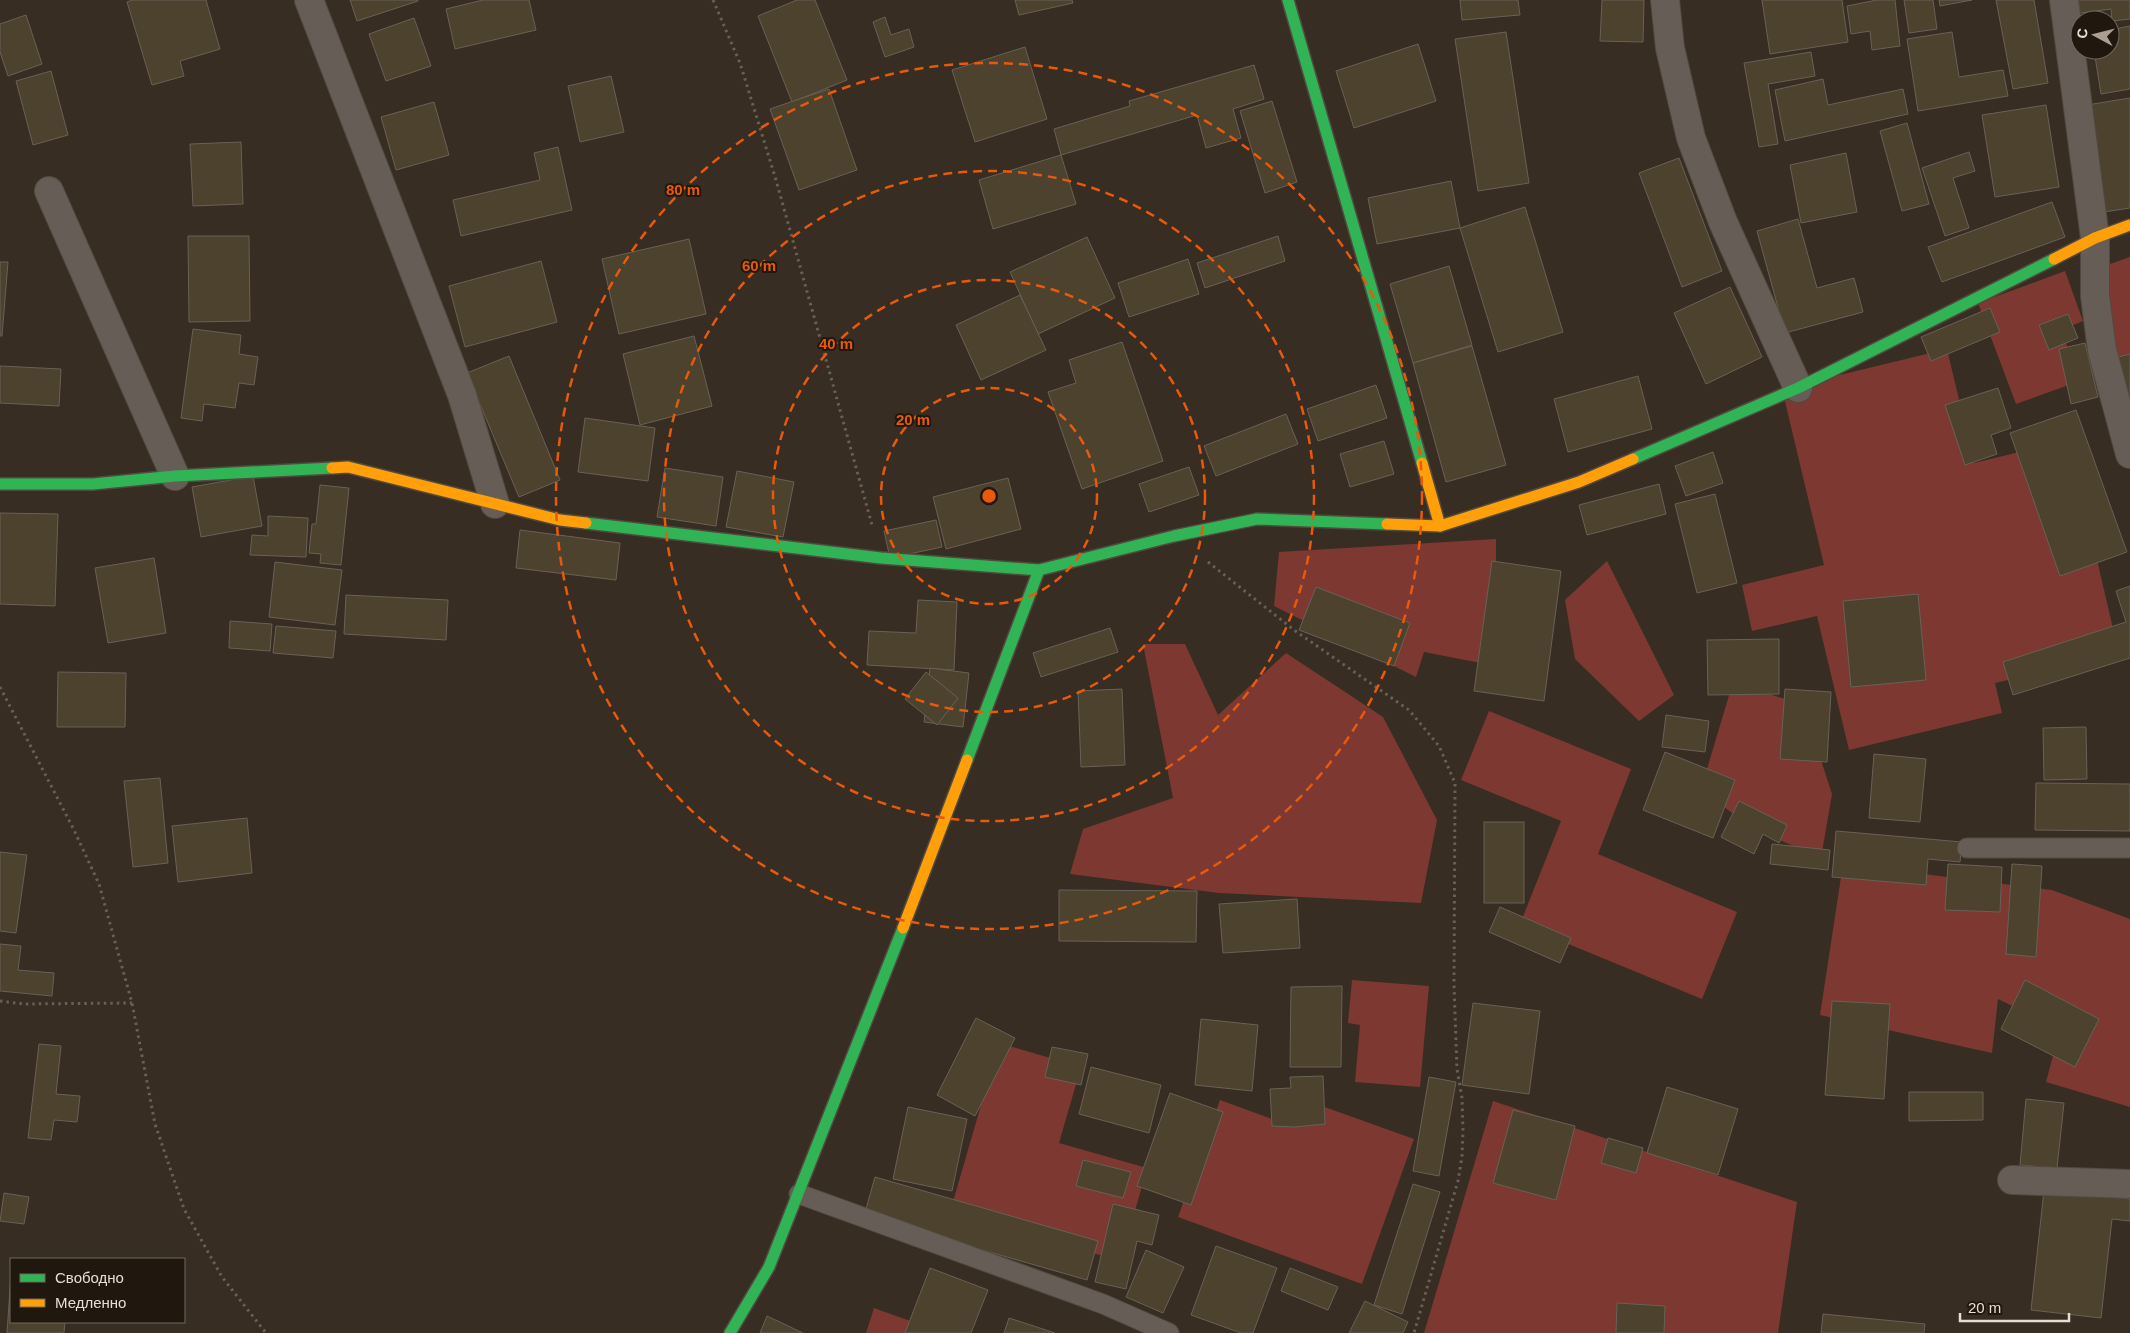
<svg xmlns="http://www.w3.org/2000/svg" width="2130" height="1333" font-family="Arial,sans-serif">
	<rect width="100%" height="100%" fill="#382d22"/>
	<g fill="#7d3832">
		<polygon points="2130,257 2130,384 2116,382 2103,317 2107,265"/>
		<polygon points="2065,271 2083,321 2061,330 2080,381 2016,404 1978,303"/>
		<polygon points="1947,349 1974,463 2069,440 2119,654 1995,683 2002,713 1849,750 1817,616 1752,631 1742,585 1824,565 1782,389"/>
		<polygon points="1496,539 1496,666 1424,652 1416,677 1274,606 1279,552"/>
		<polygon points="1607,561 1674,695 1639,721 1575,659 1565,600"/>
		<polygon points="1143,644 1185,644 1218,715 1286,653 1383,717 1437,820 1421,903 1219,893 1070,874 1083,829 1173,798"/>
		<polygon points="1733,682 1803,705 1832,794 1821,858 1750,827 1701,789"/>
		<polygon points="1489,711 1631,769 1598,854 1737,912 1702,999 1520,924 1561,821 1461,780"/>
		<polygon points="1843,864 2052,890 2130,919 2130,1107 2046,1082 2060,1029 1998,999 1992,1053 1820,1015"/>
		<polygon points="1352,980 1429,986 1420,1087 1355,1082 1360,1025 1348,1023"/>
		<polygon points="999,1043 1081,1067 1059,1143 1147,1168 1121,1261 950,1212"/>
		<polygon points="1220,1100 1294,1127 1305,1100 1414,1139 1362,1284 1178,1217"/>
		<polygon points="1493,1101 1797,1202 1778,1333 1424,1333"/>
		<polygon points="874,1308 927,1327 925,1333 866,1333"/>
	</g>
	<g fill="#4c422e" stroke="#696157">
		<polygon points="132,0 206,0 220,49 180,61 184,76 152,85 127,2"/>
		<polygon points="350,0 418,0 418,1 357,21"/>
		<polygon points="483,0 529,0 536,30 455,49 446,9"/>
		<polygon points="797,0 815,0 847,80 792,102 758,16"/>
		<polygon points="1015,0 1072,0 1073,3 1019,15"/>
		<polygon points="1460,0 1518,0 1520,15 1462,20"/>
		<polygon points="1602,0 1644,0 1643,42 1600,41"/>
		<polygon points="1762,0 1842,0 1848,42 1770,54"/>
		<polygon points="1877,0 1895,0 1900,46 1872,50 1870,31 1851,34 1847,6"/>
		<polygon points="1904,0 1933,0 1937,29 1909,33"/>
		<polygon points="1939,0 1972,0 1940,6"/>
		<polygon points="1996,0 2034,0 2048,83 2013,89"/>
		<polygon points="2073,0 2130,0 2130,19 2112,21 2111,9 2074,14"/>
		<polygon points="26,15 42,64 8,76 0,52 0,24"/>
		<polygon points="885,17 891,35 909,29 914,47 885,57 873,22"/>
		<polygon points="414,18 431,66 386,81 369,34"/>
		<polygon points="2130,26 2130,89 2101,94 2094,50 2110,50 2110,30"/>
		<polygon points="1506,32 1529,183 1478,191 1455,39"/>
		<polygon points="1952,32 1959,77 2003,70 2008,96 1918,111 1907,39"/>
		<polygon points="1418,44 1436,101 1354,128 1336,71"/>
		<polygon points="1025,47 1047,119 975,142 952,70"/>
		<polygon points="1811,52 1815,76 1768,84 1778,144 1759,147 1744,63"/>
		<polygon points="1254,65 1264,99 1233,109 1241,138 1206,148 1197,115 1061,155 1054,129 1130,106 1129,101"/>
		<polygon points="51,71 68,135 33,145 16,81"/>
		<polygon points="611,76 624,132 580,142 568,86"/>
		<polygon points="1823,79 1828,105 1903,89 1908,114 1785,141 1775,90"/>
		<polygon points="829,89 857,170 799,190 770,109"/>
		<polygon points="2130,98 2130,208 2104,212 2087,105"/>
		<polygon points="1272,101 1297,182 1265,193 1240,111"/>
		<polygon points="434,102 449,155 396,170 381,117"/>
		<polygon points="2046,105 2059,187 1995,197 1982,115"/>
		<polygon points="1907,123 1929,204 1902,211 1880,131"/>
		<polygon points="241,142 243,204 193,206 190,144"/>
		<polygon points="558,147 572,210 461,236 453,200 540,180 534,153"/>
		<polygon points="1969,152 1975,171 1953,178 1969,228 1945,236 1922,168"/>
		<polygon points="1846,153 1857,212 1801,223 1790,165"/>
		<polygon points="1061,155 1076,204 993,229 979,180"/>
		<polygon points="1679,158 1722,271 1682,287 1639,173"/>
		<polygon points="1451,181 1460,228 1377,244 1368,198"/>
		<polygon points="2052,202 2065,237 1942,282 1928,247"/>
		<polygon points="1525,207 1563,332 1498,352 1460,228"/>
		<polygon points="1798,219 1817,288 1854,278 1863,312 1785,333 1757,231"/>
		<polygon points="188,236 249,236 250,321 189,322"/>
		<polygon points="1278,236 1285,261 1205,288 1197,263"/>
		<polygon points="1087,237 1115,298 1038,334 1010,272"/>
		<polygon points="689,239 706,314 619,334 602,259"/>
		<polygon points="1188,259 1199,294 1129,317 1118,283"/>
		<polygon points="541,261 557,322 465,347 449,286"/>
		<polygon points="0,262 8,262 2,336 0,336"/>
		<polygon points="1449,266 1472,345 1413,363 1390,284"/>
		<polygon points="1730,287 1762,357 1706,384 1674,313"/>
		<polygon points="1020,295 1046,350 981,380 956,325"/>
		<polygon points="1990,308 2000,332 1931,361 1921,337"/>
		<polygon points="2068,314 2078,338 2049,350 2039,325"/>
		<polygon points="193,329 241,335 239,354 258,357 254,385 239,383 235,408 204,404 202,421 181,418"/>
		<polygon points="694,336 712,406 640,425 623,354"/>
		<polygon points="1122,342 1163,461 1082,489 1048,392 1076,383 1069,360"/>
		<polygon points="2085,343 2098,397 2071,404 2059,349"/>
		<polygon points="1472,346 1506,465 1446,482 1413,363"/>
		<polygon points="2130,354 2130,393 2120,395 2111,359"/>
		<polygon points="509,356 560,480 519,497 467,373"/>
		<polygon points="0,366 61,369 59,406 0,403"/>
		<polygon points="1638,376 1652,429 1568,452 1554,399"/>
		<polygon points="1376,385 1387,418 1318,441 1307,409"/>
		<polygon points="1998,388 2011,428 1991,435 1997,454 1965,465 1945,405"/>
		<polygon points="2076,410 2127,552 2060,576 2010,433"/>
		<polygon points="1286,414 1298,444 1216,476 1204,446"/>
		<polygon points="585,418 655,428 648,481 578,472"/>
		<polygon points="1384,441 1394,474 1350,487 1340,454"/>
		<polygon points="1713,452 1723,483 1686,496 1675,466"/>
		<polygon points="1189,467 1199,495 1149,512 1139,484"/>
		<polygon points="665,468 723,477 716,526 657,517"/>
		<polygon points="737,471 794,482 783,537 726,527"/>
		<polygon points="253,476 262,526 201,537 192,487"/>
		<polygon points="1008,478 1021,529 946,549 933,497"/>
		<polygon points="1659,484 1666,514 1587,535 1579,505"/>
		<polygon points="320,485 349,488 341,565 320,563 321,554 309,553 312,524 316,524"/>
		<polygon points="1715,494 1737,583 1697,593 1675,504"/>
		<polygon points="0,513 58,514 55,606 0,604"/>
		<polygon points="268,516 308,518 306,557 250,555 252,535 268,536"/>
		<polygon points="936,520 942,547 890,558 884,531"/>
		<polygon points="520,530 620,543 616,580 516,568"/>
		<polygon points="154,558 166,633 108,643 95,568"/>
		<polygon points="1492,561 1561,571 1544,701 1474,691"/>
		<polygon points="275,562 342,570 335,625 269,617"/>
		<polygon points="2130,586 2130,658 2013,695 2003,662 2126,622 2116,591"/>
		<polygon points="1316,587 1410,623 1394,666 1299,630"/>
		<polygon points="1918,594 1926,680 1851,687 1843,601"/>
		<polygon points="346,595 448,600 446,640 344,634"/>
		<polygon points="918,600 957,602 954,670 867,665 869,631 916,633"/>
		<polygon points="230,621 272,624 270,651 229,648"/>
		<polygon points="276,626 336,631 333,658 273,653"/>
		<polygon points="1110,628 1118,652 1041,677 1033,653"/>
		<polygon points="1779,639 1779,694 1708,695 1707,640"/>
		<polygon points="930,668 969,673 963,727 924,722"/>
		<polygon points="58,672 126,673 125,727 57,727"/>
		<polygon points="926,672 958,698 937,725 905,699"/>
		<polygon points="1122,689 1125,765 1081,767 1078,691"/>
		<polygon points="1785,689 1831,692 1827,762 1780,759"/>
		<polygon points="1666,715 1709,721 1705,752 1662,747"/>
		<polygon points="2086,727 2087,779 2044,780 2043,728"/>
		<polygon points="1665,752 1735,780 1713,838 1643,810"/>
		<polygon points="1874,754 1926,759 1920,822 1869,818"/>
		<polygon points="160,778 168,863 133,867 124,781"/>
		<polygon points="2036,783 2130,784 2130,831 2035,830"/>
		<polygon points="1739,801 1787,825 1779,843 1763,834 1754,854 1721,837"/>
		<polygon points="247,818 252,873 178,882 172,826"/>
		<rect x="1484" y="822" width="40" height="81"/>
		<polygon points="1836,831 1962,842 1960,862 1928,859 1926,885 1832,877"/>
		<polygon points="1772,844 1830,850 1828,870 1770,864"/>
		<polygon points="0,852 27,855 16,933 0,931"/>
		<polygon points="1948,864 2002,867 2000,912 1945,910"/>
		<polygon points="2012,864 2042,866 2036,957 2006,954"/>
		<polygon points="1059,890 1197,891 1196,942 1059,941"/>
		<polygon points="1297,899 1300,948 1223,953 1219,904"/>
		<polygon points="1500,907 1571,938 1560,963 1489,932"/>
		<polygon points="0,944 21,946 18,970 54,973 52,996 0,991"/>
		<polygon points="2025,980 2099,1019 2075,1067 2001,1029"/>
		<polygon points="1342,986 1341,1067 1290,1067 1291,987"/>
		<polygon points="1832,1001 1890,1004 1884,1099 1825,1095"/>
		<polygon points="1473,1003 1540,1011 1529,1094 1462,1085"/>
		<polygon points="976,1018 1015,1038 975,1116 937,1095"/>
		<polygon points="1201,1019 1258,1025 1252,1091 1195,1085"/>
		<polygon points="39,1044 61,1046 56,1094 80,1096 77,1122 54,1120 51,1140 28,1138"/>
		<polygon points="1052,1047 1088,1054 1081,1085 1045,1077"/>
		<polygon points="1091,1067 1161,1085 1149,1133 1079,1114"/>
		<polygon points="1323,1076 1325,1124 1295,1127 1272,1126 1270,1089 1291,1088 1290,1077"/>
		<polygon points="1429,1077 1456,1082 1439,1176 1413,1171"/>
		<polygon points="1667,1087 1738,1109 1718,1175 1647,1153"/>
		<polygon points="1909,1092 1983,1092 1983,1120 1909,1121"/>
		<polygon points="1170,1093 1223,1112 1191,1205 1137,1186"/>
		<polygon points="2026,1099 2064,1103 2057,1168 2020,1165"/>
		<polygon points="908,1107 967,1119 952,1191 893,1179"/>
		<polygon points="1513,1110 1575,1126 1556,1200 1493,1183"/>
		<polygon points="1608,1138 1643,1148 1636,1173 1601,1163"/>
		<polygon points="1083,1160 1131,1172 1123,1198 1076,1186"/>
		<polygon points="875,1177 1098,1241 1087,1280 864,1216"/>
		<polygon points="1413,1184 1440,1192 1402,1314 1374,1305"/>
		<polygon points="2044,1190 2130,1199 2130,1221 2112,1219 2101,1318 2031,1310"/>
		<polygon points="4,1193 29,1197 24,1224 0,1221"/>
		<polygon points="1113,1204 1159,1215 1152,1245 1137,1241 1126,1289 1095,1282"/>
		<polygon points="1216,1246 1277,1268 1253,1333 1241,1333 1191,1315"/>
		<polygon points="1146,1250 1184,1267 1163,1313 1126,1297"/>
		<polygon points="930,1268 988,1290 971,1333 905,1333"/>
		<polygon points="1290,1268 1338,1287 1328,1310 1281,1291"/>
		<polygon points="11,1275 11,1322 65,1322 64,1333 7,1333"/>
		<polygon points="1365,1301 1408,1322 1403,1333 1349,1333"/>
		<polygon points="1617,1303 1665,1306 1664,1333 1616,1333"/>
		<polygon points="1823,1314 1925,1324 1924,1333 1821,1333"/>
		<polygon points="767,1316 803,1333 760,1333"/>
		<polygon points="1009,1318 1055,1333 1004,1333"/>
	</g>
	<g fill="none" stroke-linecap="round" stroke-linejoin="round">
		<g stroke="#524a40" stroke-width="21">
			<g id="lane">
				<polyline points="1967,848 2130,848"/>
				<polyline points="799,1194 1103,1304 1169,1333"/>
			</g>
		</g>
		<g stroke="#524a40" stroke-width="30">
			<g id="street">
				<polyline points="309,0 462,395 495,504"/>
				<polyline points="1665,0 1670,48 1691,138 1723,222 1798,388"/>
				<polyline points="2064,0 2095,238 2095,296 2102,350 2130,454"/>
				<polyline points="49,191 175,476"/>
				<polyline points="2012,1180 2130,1184"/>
			</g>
		</g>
		<g stroke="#524a40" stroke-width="14">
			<g id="fast">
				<polyline points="1288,0 1422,463"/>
				<polyline points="1633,459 1798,388 2054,259"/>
				<polyline points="0,484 93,484 175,476 332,468"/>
				<polyline points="586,523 881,558 1039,570"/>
				<polyline points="967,760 1039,570 1174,536 1257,519 1387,524"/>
				<polyline points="730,1333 769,1267 903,928"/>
			</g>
		</g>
		<g stroke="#524a40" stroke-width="14">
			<g id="slow">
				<polyline points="2054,259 2095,238 2130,225"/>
				<polyline points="1422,463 1440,526"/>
				<polyline points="332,468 348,467 560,520 586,523"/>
				<polyline points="1387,524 1440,526 1579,482 1633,459"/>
				<polyline points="903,928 967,760"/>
			</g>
		</g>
		<g stroke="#675f58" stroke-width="3" stroke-dasharray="2.5 4" stroke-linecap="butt">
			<polyline points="713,0 740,63 776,180 872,525"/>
			<polyline points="1208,562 1294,630 1409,710 1439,746 1455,783 1454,985 1457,1069 1462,1098 1463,1131 1462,1157 1458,1181 1414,1333"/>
			<polyline points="0,687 74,830 99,884 132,1003 155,1124 184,1209 222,1277 266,1333"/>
			<polyline points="0,1001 23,1004 132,1003"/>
		</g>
		<use href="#lane" stroke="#665e56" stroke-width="19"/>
		<use href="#street" stroke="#665e56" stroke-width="28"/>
		<use href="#fast" stroke="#30b455" stroke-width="11"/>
		<use href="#slow" stroke="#ff9f0a" stroke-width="11"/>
	</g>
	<g fill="none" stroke="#e8590c" stroke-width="2.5" stroke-dasharray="9 6">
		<circle cx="989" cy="496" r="108"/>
		<circle cx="989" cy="496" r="216"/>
		<circle cx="989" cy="496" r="325"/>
		<circle cx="989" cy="496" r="433"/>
	</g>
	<circle cx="989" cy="496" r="8" fill="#e8590c" stroke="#20180f" stroke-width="2.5"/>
	<g font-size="15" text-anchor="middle" font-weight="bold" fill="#e8590c" stroke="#20180f" stroke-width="4" stroke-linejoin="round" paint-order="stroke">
		<text x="683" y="195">80 m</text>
		<text x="759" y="271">60 m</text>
		<text x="836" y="349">40 m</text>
		<text x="913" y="425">20 m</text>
	</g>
	<rect x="10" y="1258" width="175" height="65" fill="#20180f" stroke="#70675d"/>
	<rect x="20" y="1274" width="25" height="8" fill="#30b455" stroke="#70675d"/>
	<text x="55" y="1283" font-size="15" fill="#e9ddd1">Свободно</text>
	<rect x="20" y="1299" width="25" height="8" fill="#ff9f0a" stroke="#70675d"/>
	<text x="55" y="1308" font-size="15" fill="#e9ddd1">Медленно</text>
	<g transform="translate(2095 35) rotate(277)"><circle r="24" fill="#20180f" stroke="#70675d"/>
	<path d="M0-4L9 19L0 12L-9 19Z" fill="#ab9f94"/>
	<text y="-8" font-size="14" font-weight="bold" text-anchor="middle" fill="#e9ddd1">С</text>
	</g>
	<path d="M1960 1313v8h109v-8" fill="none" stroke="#e9ddd1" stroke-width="2.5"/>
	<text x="1968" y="1313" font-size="15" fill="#e9ddd1" stroke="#20180f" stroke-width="4" paint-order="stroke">20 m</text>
</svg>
